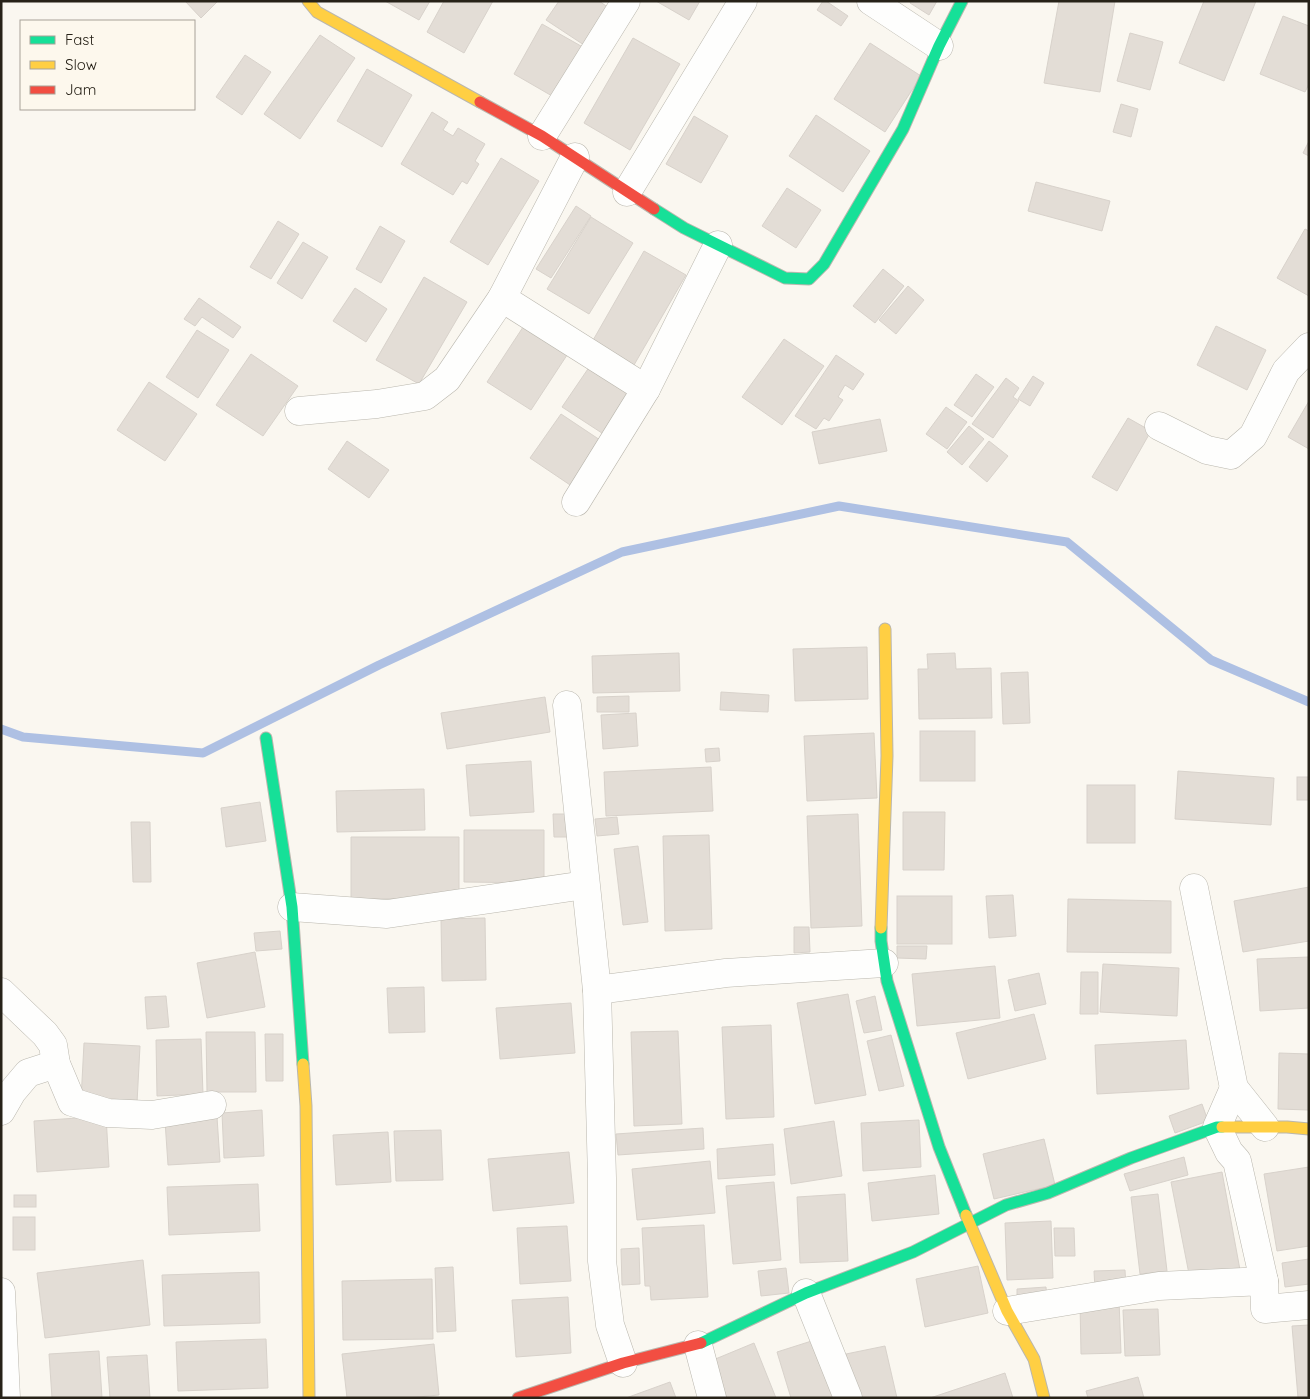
<svg xmlns="http://www.w3.org/2000/svg" width="1310" height="1399" font-family="Quicksand,sans-serif">
	<rect width="100%" height="100%" fill="#faf7f0"/>
	<g fill="none" stroke-linecap="round" stroke-linejoin="round">
		<polyline stroke="#aec0e3" stroke-width="9" points="1,729 23,737 203,753 379,665 622,552 839,506 1067,542 1211,660 1309,702"/>
	</g>
	<g fill="#e3ddd6" stroke="#d8d2cb">
		<polygon points="185,1 218,1 201,18"/>
		<polygon points="385,1 430,1 419,20"/>
		<polygon points="444,1 493,1 464,53 427,32"/>
		<polygon points="559,1 599,1 609,8 584,45 546,20"/>
		<polygon points="656,1 700,1 689,20"/>
		<polygon points="823,1 826,1 848,16 841,26 817,10"/>
		<polygon points="911,1 937,1 929,15 910,3"/>
		<polygon points="1059,1 1115,1 1100,92 1044,83"/>
		<polygon points="1204,1 1256,1 1224,81 1179,63"/>
		<polygon points="1283,16 1309,26 1309,84 1305,92 1260,74"/>
		<polygon points="542,24 588,50 559,100 514,74"/>
		<polygon points="1130,33 1163,42 1150,90 1117,81"/>
		<polygon points="320,35 355,58 300,139 264,114"/>
		<polygon points="633,38 680,64 630,150 584,123"/>
		<polygon points="870,43 921,76 885,132 834,99"/>
		<polygon points="245,55 271,72 242,115 216,97"/>
		<polygon points="367,69 412,95 382,147 337,121"/>
		<polygon points="1121,104 1138,109 1131,137 1113,132"/>
		<polygon points="432,112 448,122 443,130 453,136 458,128 485,144 475,161 479,164 467,184 462,181 453,195 401,164"/>
		<polygon points="816,115 870,151 843,192 789,156"/>
		<polygon points="694,116 728,136 701,183 666,164"/>
		<polygon points="1309,141 1309,156 1303,153"/>
		<polygon points="501,158 539,181 488,265 450,242"/>
		<polygon points="1036,182 1110,201 1102,231 1028,211"/>
		<polygon points="787,188 821,210 796,248 762,226"/>
		<polygon points="576,206 591,216 551,278 536,269"/>
		<polygon points="591,217 633,243 589,314 547,289"/>
		<polygon points="278,221 299,234 271,279 250,267"/>
		<polygon points="380,226 405,241 381,283 356,269"/>
		<polygon points="1305,229 1309,231 1309,296 1277,278"/>
		<polygon points="303,242 328,257 302,299 277,283"/>
		<polygon points="644,251 686,275 634,365 592,342"/>
		<polygon points="883,269 904,286 875,323 853,306"/>
		<polygon points="424,277 467,302 419,384 376,360"/>
		<polygon points="908,286 924,300 896,334 879,320"/>
		<polygon points="355,288 387,309 366,342 333,321"/>
		<polygon points="199,298 241,327 233,338 202,317 195,326 184,319"/>
		<polygon points="527,321 571,349 531,410 487,382"/>
		<polygon points="1216,326 1266,350 1247,390 1197,365"/>
		<polygon points="197,330 229,350 198,398 166,377"/>
		<polygon points="784,339 824,366 782,425 742,397"/>
		<polygon points="251,354 298,386 263,436 216,405"/>
		<polygon points="836,355 864,374 853,390 845,385 838,397 843,400 829,421 824,418 816,429 795,416"/>
		<polygon points="592,363 637,393 608,437 562,407"/>
		<polygon points="976,374 994,387 972,417 954,405"/>
		<polygon points="1033,376 1044,383 1030,406 1018,399"/>
		<polygon points="1006,378 1019,388 1013,397 1019,401 993,438 972,424"/>
		<polygon points="149,382 197,414 165,461 117,430"/>
		<polygon points="1309,401 1309,449 1288,437"/>
		<polygon points="946,407 967,422 947,449 926,434"/>
		<polygon points="561,414 609,446 579,491 530,458"/>
		<polygon points="1128,418 1151,431 1117,491 1092,477"/>
		<polygon points="880,419 887,451 819,464 812,432"/>
		<polygon points="969,426 984,439 962,465 947,452"/>
		<polygon points="347,441 389,470 369,498 328,469"/>
		<polygon points="989,441 1008,456 987,482 969,467"/>
		<polygon points="867,647 868,699 795,701 793,649"/>
		<polygon points="679,653 680,691 593,693 592,656"/>
		<polygon points="955,653 956,669 991,668 992,718 919,719 918,669 928,669 927,654"/>
		<polygon points="1028,672 1030,723 1003,724 1001,673"/>
		<polygon points="721,692 769,695 768,712 720,710"/>
		<polygon points="629,696 629,712 597,712 597,697"/>
		<polygon points="545,697 550,732 447,749 441,713"/>
		<polygon points="636,713 638,746 603,749 601,715"/>
		<rect x="920" y="731" width="55" height="50"/>
		<polygon points="874,733 877,798 807,801 804,736"/>
		<polygon points="719,748 720,761 706,762 705,749"/>
		<polygon points="531,761 534,812 470,816 466,765"/>
		<polygon points="711,767 713,811 606,816 604,772"/>
		<polygon points="1178,771 1274,778 1271,825 1175,819"/>
		<rect x="1297" y="777" width="12" height="23"/>
		<rect x="1087" y="785" width="48" height="58"/>
		<polygon points="424,789 425,830 337,832 336,791"/>
		<polygon points="260,802 266,841 226,847 221,808"/>
		<polygon points="903,812 945,812 944,870 903,870"/>
		<polygon points="553,814 567,814 568,837 554,837"/>
		<polygon points="858,814 862,926 811,928 807,816"/>
		<polygon points="617,817 619,834 597,836 595,819"/>
		<polygon points="131,822 150,822 151,882 133,882"/>
		<polygon points="464,830 544,830 544,883 464,882"/>
		<polygon points="709,835 712,929 665,931 663,836"/>
		<polygon points="351,837 459,837 459,898 351,899"/>
		<polygon points="638,846 648,922 623,925 614,849"/>
		<polygon points="1309,887 1309,941 1243,952 1234,901"/>
		<polygon points="1013,895 1016,936 989,938 986,896"/>
		<rect x="897" y="896" width="55" height="48"/>
		<polygon points="1068,899 1171,901 1171,953 1067,952"/>
		<polygon points="485,918 486,980 442,981 441,919"/>
		<polygon points="794,927 809,927 810,952 794,953"/>
		<polygon points="280,931 282,949 256,951 254,933"/>
		<polygon points="897,946 927,946 926,959 897,958"/>
		<polygon points="255,952 265,1007 207,1018 197,963"/>
		<polygon points="1309,957 1309,1008 1260,1011 1257,959"/>
		<polygon points="1103,964 1179,968 1177,1016 1100,1012"/>
		<polygon points="995,966 1000,1018 917,1026 912,974"/>
		<polygon points="1081,972 1098,972 1098,1014 1080,1014"/>
		<polygon points="1039,973 1046,1004 1015,1011 1008,980"/>
		<polygon points="424,987 425,1032 389,1033 387,988"/>
		<polygon points="848,994 866,1095 815,1104 797,1003"/>
		<polygon points="166,996 169,1027 147,1029 145,997"/>
		<polygon points="875,996 882,1030 864,1033 856,1001"/>
		<polygon points="571,1003 575,1053 500,1059 496,1008"/>
		<polygon points="1034,1014 1046,1059 968,1079 956,1033"/>
		<polygon points="771,1025 774,1117 726,1119 722,1027"/>
		<polygon points="678,1031 682,1124 634,1126 631,1032"/>
		<polygon points="206,1032 255,1032 256,1092 207,1092"/>
		<polygon points="265,1034 283,1034 283,1081 266,1081"/>
		<polygon points="891,1035 904,1086 879,1091 867,1041"/>
		<polygon points="201,1039 203,1094 157,1096 156,1040"/>
		<polygon points="1186,1040 1189,1089 1097,1094 1095,1045"/>
		<polygon points="84,1043 140,1046 137,1103 81,1100"/>
		<polygon points="1279,1053 1309,1054 1309,1110 1278,1109"/>
		<polygon points="1202,1104 1208,1121 1175,1133 1169,1116"/>
		<polygon points="262,1110 264,1156 224,1158 222,1113"/>
		<polygon points="106,1116 109,1167 37,1172 34,1121"/>
		<polygon points="217,1117 220,1162 168,1165 165,1121"/>
		<polygon points="919,1120 921,1167 863,1171 861,1123"/>
		<polygon points="834,1121 842,1176 791,1184 784,1129"/>
		<polygon points="703,1128 704,1149 618,1155 616,1134"/>
		<polygon points="441,1130 443,1180 396,1181 394,1131"/>
		<polygon points="388,1132 391,1182 336,1185 333,1135"/>
		<polygon points="1044,1139 1055,1185 994,1199 983,1154"/>
		<polygon points="773,1144 775,1175 718,1179 717,1149"/>
		<polygon points="569,1152 574,1203 493,1211 488,1159"/>
		<polygon points="1184,1157 1188,1175 1130,1191 1124,1174"/>
		<polygon points="710,1161 715,1213 637,1220 632,1169"/>
		<polygon points="1309,1167 1309,1246 1277,1251 1264,1174"/>
		<polygon points="1222,1172 1240,1270 1190,1279 1171,1182"/>
		<polygon points="935,1175 939,1214 872,1221 868,1183"/>
		<polygon points="774,1182 781,1260 733,1264 726,1186"/>
		<polygon points="258,1184 260,1231 169,1235 167,1187"/>
		<polygon points="845,1194 848,1261 800,1263 797,1197"/>
		<polygon points="1158,1194 1167,1271 1140,1274 1131,1197"/>
		<rect x="14" y="1195" width="22" height="12"/>
		<rect x="13" y="1217" width="22" height="33"/>
		<polygon points="1051,1221 1053,1278 1007,1280 1005,1223"/>
		<polygon points="704,1225 708,1297 651,1300 650,1286 645,1286 642,1228"/>
		<polygon points="567,1226 571,1281 520,1284 517,1228"/>
		<polygon points="1054,1228 1074,1228 1075,1256 1055,1256"/>
		<polygon points="639,1248 640,1284 622,1285 621,1249"/>
		<polygon points="1309,1259 1309,1284 1285,1287 1282,1263"/>
		<polygon points="143,1260 150,1325 45,1338 37,1273"/>
		<polygon points="978,1266 988,1313 925,1327 916,1279"/>
		<polygon points="453,1267 456,1331 437,1332 435,1268"/>
		<polygon points="786,1268 789,1293 761,1296 758,1271"/>
		<polygon points="1125,1270 1126,1288 1095,1289 1094,1271"/>
		<polygon points="259,1272 260,1323 164,1326 162,1275"/>
		<polygon points="432,1279 433,1339 343,1340 342,1281"/>
		<polygon points="1046,1287 1047,1301 1017,1303 1017,1289"/>
		<polygon points="568,1297 571,1353 516,1357 512,1300"/>
		<polygon points="1119,1300 1121,1353 1081,1354 1080,1302"/>
		<polygon points="1158,1309 1160,1355 1125,1356 1123,1310"/>
		<polygon points="1309,1325 1309,1398 1298,1398 1292,1326"/>
		<polygon points="821,1338 840,1398 791,1398 777,1352"/>
		<polygon points="266,1339 268,1388 178,1391 176,1342"/>
		<polygon points="754,1343 776,1398 727,1398 713,1360"/>
		<polygon points="434,1344 439,1395 408,1398 347,1398 342,1354"/>
		<polygon points="885,1346 897,1398 856,1398 846,1354"/>
		<polygon points="99,1351 102,1398 52,1398 49,1354"/>
		<polygon points="147,1355 150,1398 110,1398 107,1357"/>
		<polygon points="1005,1373 1013,1398 930,1398"/>
		<polygon points="1138,1377 1144,1398 1088,1398 1086,1391"/>
		<polygon points="670,1382 676,1398 626,1398"/>
	</g>
	<g fill="none" stroke-linecap="round" stroke-linejoin="round">
		<g stroke="#bab7ae" stroke-width="29">
			<g id="street">
				<polyline points="871,1 939,46"/>
				<polyline points="542,136 626,1"/>
				<polyline points="627,192 743,1"/>
				<polyline points="502,298 646,389"/>
				<polyline points="299,411 377,404 425,396 447,379 502,298 575,157"/>
				<polyline points="1159,426 1207,450 1231,455 1253,436 1286,371 1309,347"/>
				<polyline points="576,502 646,389 718,245"/>
				<polyline points="567,705 597,990 602,1178 602,1261 610,1325 623,1363"/>
				<polyline points="1194,888 1234,1088 1265,1127"/>
				<polyline points="292,907 387,914 585,885"/>
				<polyline points="597,990 726,973 884,963"/>
				<polyline points="1,992 45,1034 53,1045 56,1064 72,1102 108,1113 152,1115 212,1105"/>
				<polyline points="1234,1088 1217,1127 1229,1152 1237,1161 1264,1281"/>
				<polyline points="1,1111 12,1092 28,1073 56,1064"/>
				<polyline points="1,1292 6,1398"/>
				<polyline points="806,1293 848,1398"/>
				<polyline points="1007,1311 1159,1286 1264,1281 1265,1309 1309,1305"/>
				<polyline points="698,1345 712,1398"/>
			</g>
		</g>
		<g stroke="#bab7ae" stroke-width="13">
			<g id="fast">
				<polyline points="654,209 684,228 785,278 809,279 824,264 903,129 939,46 962,1"/>
				<polyline points="266,738 292,907 303,1064"/>
				<polyline points="881,928 881,941 887,981 939,1147 966,1215"/>
				<polyline points="701,1343 806,1293 913,1252 1006,1205 1048,1193 1131,1158 1217,1127 1222,1127"/>
			</g>
		</g>
		<g stroke="#bab7ae" stroke-width="13">
			<g id="slow">
				<polyline points="308,1 317,12 480,102"/>
				<polyline points="881,928 887,756 885,629"/>
				<polyline points="303,1064 306,1106 309,1398"/>
				<polyline points="1222,1127 1287,1127 1309,1129"/>
				<polyline points="966,1215 1007,1311 1034,1359 1044,1398"/>
			</g>
		</g>
		<g stroke="#bab7ae" stroke-width="13">
			<g id="jam">
				<polyline points="480,102 542,136 654,209"/>
				<polyline points="518,1398 623,1363 701,1343"/>
			</g>
		</g>
		<use href="#street" stroke="#fefefd" stroke-width="28"/>
		<use href="#fast" stroke="#16e098" stroke-width="11"/>
		<use href="#slow" stroke="#ffcf43" stroke-width="11"/>
		<use href="#jam" stroke="#f24e42" stroke-width="11"/>
	</g>
	<rect width="1310" height="1399" fill="none" stroke="#272218" stroke-width="5"/>
	<rect x="20" y="20" width="175" height="90" fill="#fdf8ed" stroke="#a7a298"/>
	<rect x="30" y="36" width="25" height="8" fill="#16e098" stroke="#a7a298"/>
	<text x="65" y="45" font-size="15" fill="#272218">Fast</text>
	<rect x="30" y="61" width="25" height="8" fill="#ffcf43" stroke="#a7a298"/>
	<text x="65" y="70" font-size="15" fill="#272218">Slow</text>
	<rect x="30" y="86" width="25" height="8" fill="#f24e42" stroke="#a7a298"/>
	<text x="65" y="95" font-size="15" fill="#272218">Jam</text>
</svg>
